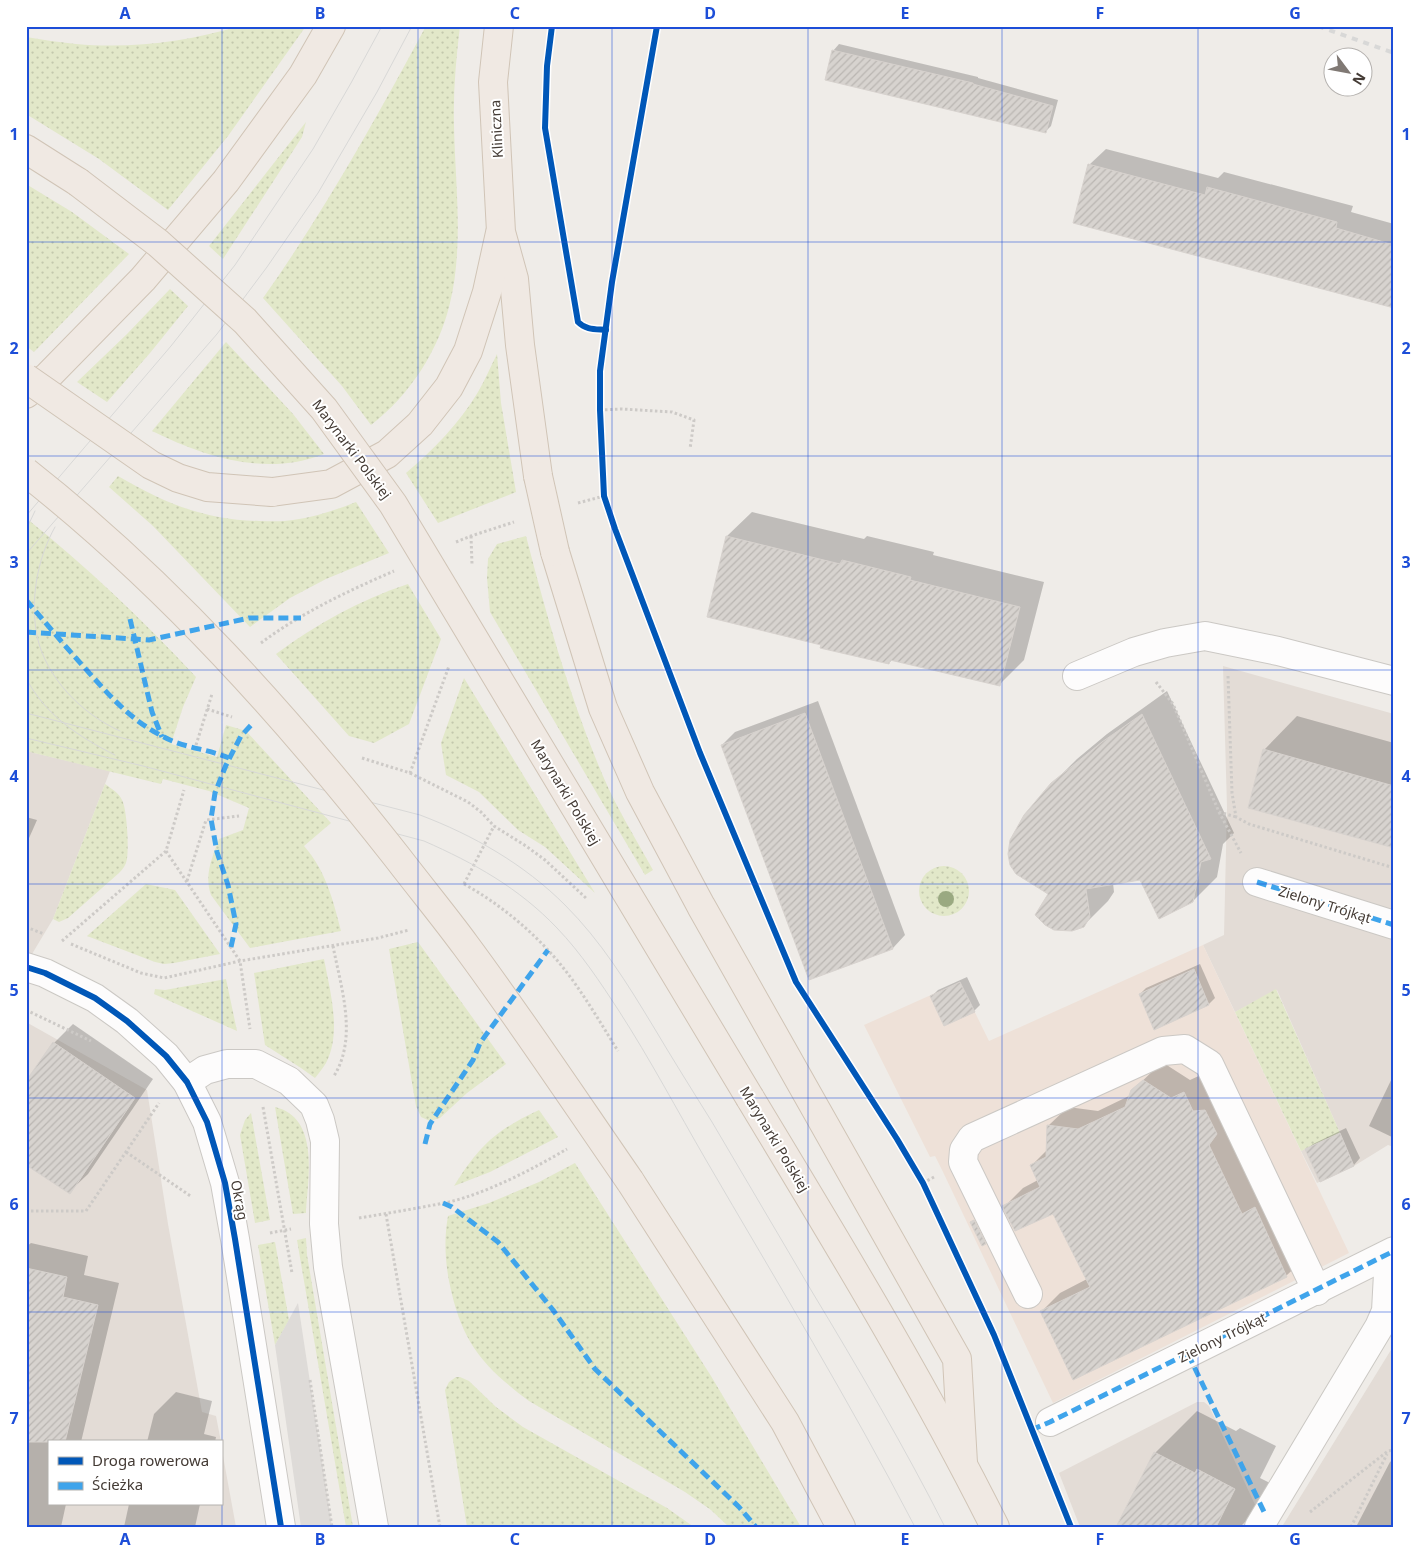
<svg xmlns="http://www.w3.org/2000/svg" width="1420" height="1553" font-family="'Noto Sans',sans-serif">
	<defs>
		<pattern id="grass-dots" width="8" height="8" patternUnits="userSpaceOnUse" patternTransform="scale(1.25)"><rect width="8" height="8" fill="#e2e8c9"/><path d="M2 2h.1M6 6h.1" fill="none" stroke="#c3c8ad" stroke-width="1.8" stroke-linecap="round"/></pattern>
		<pattern id="building-hatch" width="6" height="6" patternUnits="userSpaceOnUse" patternTransform="scale(1.25)"><rect width="6" height="6" fill="#d7d3cf"/><path d="M-1 1l2-2M0 6l6-6M5 7l2-2" fill="none" stroke="#bab6b2"/></pattern>
	</defs>
	<rect width="100%" height="100%" fill="#efece8"/>
	<g fill="#e3dcd6">
		<polygon points="1223,666 1394,714 1394,1147 1388,1145 1354,1166 1317,1183 1301,1151 1340,1133 1277,990 1235,1012 1203,945 1224,935 1227,808"/>
		<polygon points="26,751 110,771 53,919 26,964"/>
		<polygon points="26,1022 147,1090 168,1224 202,1412 216,1416 221,1442 49,1442 49,1504 221,1504 221,1445 236,1527 26,1527"/>
		<polygon points="1394,1345 1394,1527 1282,1527 1283,1525"/>
		<polygon points="1197,1402 1204,1402 1209,1406 1257,1509 1246,1527 1080,1527 1059,1473"/>
	</g>
	<polygon fill="#eee1d8" points="1203,945 1349,1253 1053,1403 943,1172 935,1156 930,1157 864,1025 960,982 989,1041"/>
	<g fill="url(#grass-dots)">
		<path d="M239,26h67l-78,110 -60,74 -69,-51 -73,-45v-77c17,3 33,5 50,7 54,5 112,-2 163,-18z"/>
		<path d="M426,26h34c-4,33 -7,66 -6,99 1,58 10,120 -4,178 -11,47 -40,92 -79,122l-29,-39 -79,-88c61,-86 113,-179 163,-272z"/>
		<polygon points="306,122 302,137 223,259 209,246"/>
		<polygon points="26,184 72,212 129,254 34,352 26,346"/>
		<polygon points="170,289 188,306 150,353 107,402 77,382 127,334"/>
		<path d="M226,342l67,72 31,40c-58,23 -119,3 -172,-23z"/>
		<path d="M497,354l4,49 15,89 -78,31 -32,-50c28,-24 53,-49 72,-81 7,-12 13,-26 19,-38z"/>
		<path d="M118,476c46,27 87,44 141,45 11,0 23,1 34,-1 22,-3 43,-10 63,-18l33,51 -63,26 -36,19 -40,29 -97,-101 -44,-39z"/>
		<path d="M26,518c61,49 117,102 170,159l-13,30 -12,37 46,13 9,-32 20,6 85,92 -27,23c22,25 29,54 37,85l-91,17 -39,-53c-7,-20 1,-37 8,-56l24,-9 6,-22 -40,-17 -46,-12 -2,5 -135,-33z"/>
		<path d="M526,536c21,82 44,163 77,240 14,33 33,63 50,94l-8,5 -155,-263 -3,-34 1,-19 9,-15z"/>
		<path d="M408,584l33,55 -32,85 -35,19 -25,-7 -73,-82c40,-30 84,-54 132,-70z"/>
		<polygon points="464,678 595,893 545,847 518,830 479,792 446,775 441,743"/>
		<path d="M105,784c7,5 14,9 17,16 5,9 7,48 5,59 -1,6 -4,10 -8,14l-51,45 -9,4 -6,-3z"/>
		<circle cx="944" cy="891" r="25"/>
		<polygon points="146,884 175,890 220,954 174,963 164,964 155,962 87,936"/>
		<polygon points="418,942 506,1064 467,1093 440,1118 430,1121 421,1117 416,1106 389,949"/>
		<path d="M324,959c6,32 18,74 2,104 -3,5 -7,10 -11,15l-14,-10 -36,-23 -11,-72z"/>
		<polygon points="226,979 237,1031 154,994 155,989 165,990"/>
		<polygon points="1276,989 1340,1133 1301,1151 1235,1012"/>
		<path d="M275,1107c45,11 33,71 31,106l-13,1z"/>
		<path d="M539,1110l19,27 -68,35 -36,14c25,-40 42,-56 85,-76z"/>
		<polygon points="251,1113 270,1220 255,1223 240,1135 245,1120"/>
		<path d="M575,1163l136,213 90,151h-72l-18,-17 -26,-18 -156,-91c-48,-36 -68,-60 -80,-120 -4,-22 -5,-43 -1,-65l41,-13 50,-21z"/>
		<polygon points="306,1238 307,1255 353,1527 346,1527 297,1240"/>
		<polygon points="275,1242 289,1320 275,1345 258,1245"/>
		<polygon points="456,1377 460,1377 469,1381 496,1407 523,1427 667,1508 694,1527 467,1527 445,1390 449,1382"/>
	</g>
	<polygon fill="#dedbd8" points="298,1303 332,1527 301,1527 275,1345"/>
	<g fill="#0003">
		<polygon points="839,44 978,77 978,78 1058,100 1051,126 1045,132 833,51"/>
		<polygon points="1106,149 1218,178 1224,172 1353,206 1351,212 1394,224 1394,306 1089,165"/>
		<polygon points="752,512 864,539 867,536 934,552 933,555 1044,582 1024,660 999,685 892,660 889,663 822,644 727,536"/>
		<polygon points="1167,691 1234,833 1223,844 1217,877 1193,901 1141,878 1113,883 1114,892 1108,901 1083,926 1050,894 1052,784 1077,759 1107,734"/>
		<polygon points="818,701 905,935 893,948 809,979 722,745 735,732"/>
		<polygon points="1297,716 1394,743 1394,847 1264,750"/>
		<polygon points="26,817 37,820 26,845"/>
		<polygon points="1200,964 1215,998 1209,1004 1140,994 1146,988"/>
		<polygon points="967,977 980,1005 974,1011 932,996 938,990"/>
		<polygon points="73,1024 153,1079 88,1174 69,1192 54,1043"/>
		<polygon points="1162,1062 1190,1080 1203,1074 1306,1257 1287,1275 1074,1378 1041,1312 1060,1293 1087,1279 1053,1213 1004,1207 1023,1188 1038,1180 1031,1166 1048,1149 1049,1125 1068,1107 1098,1111 1131,1095 1132,1091"/>
		<polygon points="1394,1074 1394,1138 1369,1126"/>
		<polygon points="1346,1128 1360,1158 1354,1165 1321,1180 1306,1150 1313,1144"/>
		<polygon points="31,1243 88,1256 84,1275 119,1283 81,1442 49,1442 49,1504 66,1504 61,1527 26,1527 26,1247"/>
		<polygon points="176,1392 212,1401 204,1434 216,1437 215,1442 147,1442 154,1414"/>
		<polygon points="1197,1411 1236,1431 1240,1428 1276,1446 1260,1478 1270,1483 1255,1512 1240,1527 1117,1527 1155,1453"/>
		<polygon points="1394,1459 1394,1527 1356,1527 1390,1462"/>
		<polygon points="129,1504 200,1504 195,1527 124,1527"/>
	</g>
	<g fill="url(#building-hatch)" stroke="#d7d2ce">
		<polygon points="832,50 973,83 973,84 1053,106 1046,133 825,80"/>
		<polygon points="1088,164 1205,195 1207,187 1337,222 1336,228 1394,245 1394,308 1073,223"/>
		<polygon points="726,536 840,564 842,560 911,577 910,580 1020,607 1000,686 890,660 889,664 820,648 821,645 707,617"/>
		<polygon points="805,713 893,949 809,980 721,745"/>
		<polygon points="1142,714 1211,859 1201,862 1193,902 1159,919 1140,880 1086,889 1090,917 1084,927 1072,931 1054,930 1045,925 1035,915 1048,894 1016,874 1010,865 1008,854 1010,840 1024,815 1051,783 1102,742"/>
		<polygon points="1263,749 1394,786 1394,848 1248,808"/>
		<polygon points="1194,969 1209,1005 1154,1030 1139,994"/>
		<polygon points="960,982 975,1012 944,1026 930,996"/>
		<polygon points="53,1042 135,1098 70,1194 26,1165 26,1081"/>
		<polygon points="1143,1080 1171,1098 1184,1092 1193,1111 1205,1110 1217,1134 1209,1145 1242,1214 1255,1207 1287,1277 1073,1380 1040,1311 1090,1287 1053,1214 1015,1231 1002,1206 1040,1187 1030,1165 1046,1157 1047,1125 1078,1129 1125,1107 1131,1090"/>
		<polygon points="1340,1133 1354,1166 1320,1182 1305,1149"/>
		<polygon points="974,1220 986,1244 982,1246 970,1222"/>
		<polygon points="26,1268 67,1277 63,1297 98,1305 65,1442 26,1442"/>
		<polygon points="1154,1452 1195,1473 1197,1469 1235,1489 1216,1527 1116,1527"/>
	</g>
	<g fill="none" stroke-linecap="round" stroke-linejoin="round">
		<g stroke="#cbc8c4" stroke-width="30">
			<g id="minor">
				<polyline points="1077,676 1134,652 1165,643 1205,636 1278,651 1394,681"/>
				<polyline points="1257,882 1394,925"/>
				<polyline points="26,967 45,973 95,998 127,1021 166,1056 187,1082 207,1122 225,1183 235,1239 281,1527"/>
				<polyline points="187,1082 205,1070 227,1064 256,1064 289,1081 314,1105 320,1120 325,1141 324,1224 328,1267 374,1527"/>
				<polyline points="1028,1294 963,1162 964,1150 972,1138 1163,1051 1185,1049 1209,1064 1317,1291"/>
				<polyline points="1050,1422 1394,1251"/>
				<polyline points="1259,1527 1379,1327 1386,1311 1389,1255"/>
			</g>
		</g>
		<g stroke="#d0c4b6" stroke-width="30">
			<g id="major">
				<polyline points="499,26 493,82 501,232 514,279 520,345 538,476"/>
				<polyline points="26,149 78,182"/>
				<polyline points="26,394 48,376 143,279 226,181 303,75 331,26"/>
				<polyline points="272,492 331,484 387,454 420,424 449,387 468,351 487,292 500,233"/>
				<polyline points="555,552 603,708 640,792 701,906 957,1359 963,1463"/>
				<path d="M750,1098c85,141 171,281 245,429"/>
				<polyline points="630,1181 785,1422 841,1527"/>
			</g>
		</g>
		<g stroke="#cdcac7" stroke-width="3" stroke-dasharray="2.5 2.5" stroke-linecap="butt">
			<polyline points="600,410 622,409 672,412 694,420 690,449"/>
			<polyline points="578,503 604,496"/>
			<polyline points="471,536 472,564"/>
			<polyline points="456,542 471,536 514,522"/>
			<path d="M261,643c40,-30 87,-52 133,-72"/>
			<polyline points="1228,676 1232,793 1236,817 1249,824 1394,868"/>
			<polyline points="1156,682 1173,704 1219,812 1236,817"/>
			<polyline points="207,709 232,717"/>
			<polyline points="196,745 212,694"/>
			<polyline points="362,758 410,773 449,666"/>
			<polyline points="410,773 468,802 481,812 494,826 526,846 545,860 587,899"/>
			<polyline points="1219,812 1241,853"/>
			<polyline points="166,851 240,961 250,1029"/>
			<polyline points="187,881 206,820 239,816"/>
			<polyline points="464,884 494,826"/>
			<path d="M464,884c36,20 70,48 97,81 21,26 39,57 57,86"/>
			<polyline points="26,927 44,934"/>
			<polyline points="62,941 166,851 184,790"/>
			<polyline points="71,944 141,973 164,978 240,961 378,938 409,930"/>
			<path d="M333,946c8,42 25,91 1,130"/>
			<polyline points="26,1010 91,1041"/>
			<polyline points="263,1107 292,1273"/>
			<polyline points="126,1152 192,1197"/>
			<polyline points="923,1183 934,1177"/>
			<polyline points="26,1211 86,1211 159,1103"/>
			<polyline points="386,1214 440,1527"/>
			<path d="M359,1218c30,-5 60,-10 90,-16 38,-9 84,-33 118,-53"/>
			<polyline points="270,1233 291,1229"/>
			<polyline points="310,1380 332,1527"/>
			<polyline points="1310,1512 1388,1451 1394,1450"/>
			<polyline points="1351,1527 1387,1454"/>
		</g>
		<use href="#minor" stroke="#fdfcfc" stroke-width="28"/>
		<use href="#major" stroke="#f0e9e3" stroke-width="28"/>
		<g stroke="#d8d8d7" stroke-width="1">
			<polyline points="26,516 171,346 235,265 313,149 351,83 382,26"/>
			<path d="M55,527c-18,32 -25,73 -18,109 9,42 45,78 83,95"/>
			<polyline points="26,530 35,511"/>
			<polyline points="26,554 217,334 267,267 318,193 377,92 412,26"/>
			<path d="M26,678c19,37 53,59 89,77"/>
			<path d="M26,713l394,102c53,20 104,49 145,90 36,36 62,78 88,121 19,32 39,64 59,96 33,56 66,112 99,168 47,78 93,156 134,237"/>
			<path d="M26,738l117,28 281,75c50,22 95,47 133,87 24,25 43,54 62,83 31,48 58,99 87,149 71,122 144,242 209,367"/>
		</g>
		<polyline stroke="#d8d8d7" stroke-width="4" stroke-dasharray="6 6" stroke-linecap="butt" points="1318,26 1394,53"/>
		<g stroke="#d0c4b6" stroke-width="30" stroke-linecap="butt">
			<g id="major-bridge">
				<polyline points="78,182 158,243 245,321 324,409 393,504 750,1098"/>
				<polyline points="26,378 151,465 178,478 207,487 272,492"/>
				<path d="M26,472c141,111 261,245 371,385 23,30 47,59 69,89 57,77 110,157 164,235"/>
				<polyline points="538,476 555,552"/>
			</g>
		</g>
		<use href="#major-bridge" stroke="#f0e9e3" stroke-width="28"/>
		<g stroke="#3fa4eb" stroke-width="5" stroke-dasharray="10 5" stroke-linecap="butt">
			<path d="M26,600c19,22 38,45 58,67 24,27 47,54 80,70 20,11 44,12 65,21"/>
			<polyline points="130,619 152,712 162,737"/>
			<polyline points="26,632 149,640 249,618 301,618"/>
			<polyline points="1257,882 1394,925"/>
			<polyline points="231,947 236,924 228,885 217,852 211,819 215,793 226,765 241,736 253,723"/>
			<polyline points="425,1144 430,1124 473,1060 480,1043 548,950"/>
			<polyline points="443,1203 452,1207 498,1242 553,1310 595,1369 739,1507 756,1527"/>
			<polyline points="1188,1354 1266,1516"/>
			<polyline points="1031,1430 1050,1422 1394,1251"/>
			<polyline points="1393,1450 1394,1450"/>
		</g>
		<g stroke="#fff" stroke-width="9">
			<g id="cycleway">
				<path d="M552,26l-5,40 -2,62 33,194c8,8 17,7 28,8"/>
				<polyline points="657,26 612,282 600,371 600,410 604,496 615,529 700,753 796,982 897,1139 923,1183 994,1335 1071,1527"/>
				<polyline points="26,967 45,973 95,998 127,1021 166,1056 187,1082 207,1122 225,1183 235,1239 281,1527"/>
			</g>
		</g>
		<use href="#cycleway" stroke="#0057b8" stroke-width="6"/>
	</g>
	<circle fill="#9aa981" cx="946" cy="899" r="8"/>
	<path fill="none" stroke="#1d4ed8" stroke-width="1" stroke-opacity="0.55" d="M222,26v1501M418,26v1501M612,26v1501M808,26v1501M1002,26v1501M1198,26v1501M26,242h1368M26,456h1368M26,670h1368M26,884h1368M26,1098h1368M26,1312h1368"/>
	<g text-anchor="middle" dominant-baseline="central" stroke-width="4" stroke-linejoin="round" paint-order="stroke">
		<g font-size="14" fill="#443b35" stroke="#fff">
			<text transform="translate(496 129) rotate(-93)">Kliniczna</text>
			<text transform="translate(352 449) rotate(53)">Marynarki Polskiej</text>
			<text transform="translate(566 792) rotate(59)">Marynarki Polskiej</text>
			<text transform="translate(1325 904) rotate(17)">Zielony Trójkąt</text>
			<text transform="translate(775 1139) rotate(59)">Marynarki Polskiej</text>
			<text transform="translate(240 1200) rotate(79)">Okrąg</text>
			<text transform="translate(1222 1337) rotate(-26)">Zielony Trójkąt</text>
		</g>
	</g>
	<rect width="1420" height="1553" fill="none" stroke="#ffffff" stroke-width="55"/>
	<rect x="48" y="1440" width="175" height="65" fill="#ffffff" stroke="#b4b1ae"/>
	<rect x="58" y="1457" width="25" height="8" fill="#0057b8" stroke="#b4b1ae"/>
	<text x="92" y="1466" font-size="15" fill="#443b35">Droga rowerowa</text>
	<rect x="58" y="1482" width="25" height="8" fill="#3fa4eb" stroke="#b4b1ae"/>
	<text x="92" y="1490" font-size="15" fill="#443b35">Ścieżka</text>
	<g transform="translate(1348 72) rotate(122)"><circle r="24" fill="#ffffff" stroke="#b4b1ae"/>
	<path d="M0-4L9 19L0 12L-9 19Z" fill="#807974"/>
	<text y="-8" font-size="14" font-weight="bold" text-anchor="middle" fill="#443b35">N</text>
	</g>
	<rect x="28" y="28" width="1364" height="1498" fill="none" stroke="#1d4ed8" stroke-width="2"/>
	<g font-size="16" text-anchor="middle" font-weight="bold" fill="#1d4ed8">
		<text x="125" y="19">A</text>
		<text x="320" y="19">B</text>
		<text x="515" y="19">C</text>
		<text x="710" y="19">D</text>
		<text x="905" y="19">E</text>
		<text x="1100" y="19">F</text>
		<text x="1295" y="19">G</text>
		<text x="14" y="140">1</text>
		<text x="1406" y="140">1</text>
		<text x="14" y="354">2</text>
		<text x="1406" y="354">2</text>
		<text x="14" y="568">3</text>
		<text x="1406" y="568">3</text>
		<text x="14" y="782">4</text>
		<text x="1406" y="782">4</text>
		<text x="14" y="996">5</text>
		<text x="1406" y="996">5</text>
		<text x="14" y="1210">6</text>
		<text x="1406" y="1210">6</text>
		<text x="14" y="1424">7</text>
		<text x="1406" y="1424">7</text>
		<text x="125" y="1545">A</text>
		<text x="320" y="1545">B</text>
		<text x="515" y="1545">C</text>
		<text x="710" y="1545">D</text>
		<text x="905" y="1545">E</text>
		<text x="1100" y="1545">F</text>
		<text x="1295" y="1545">G</text>
	</g>
</svg>
